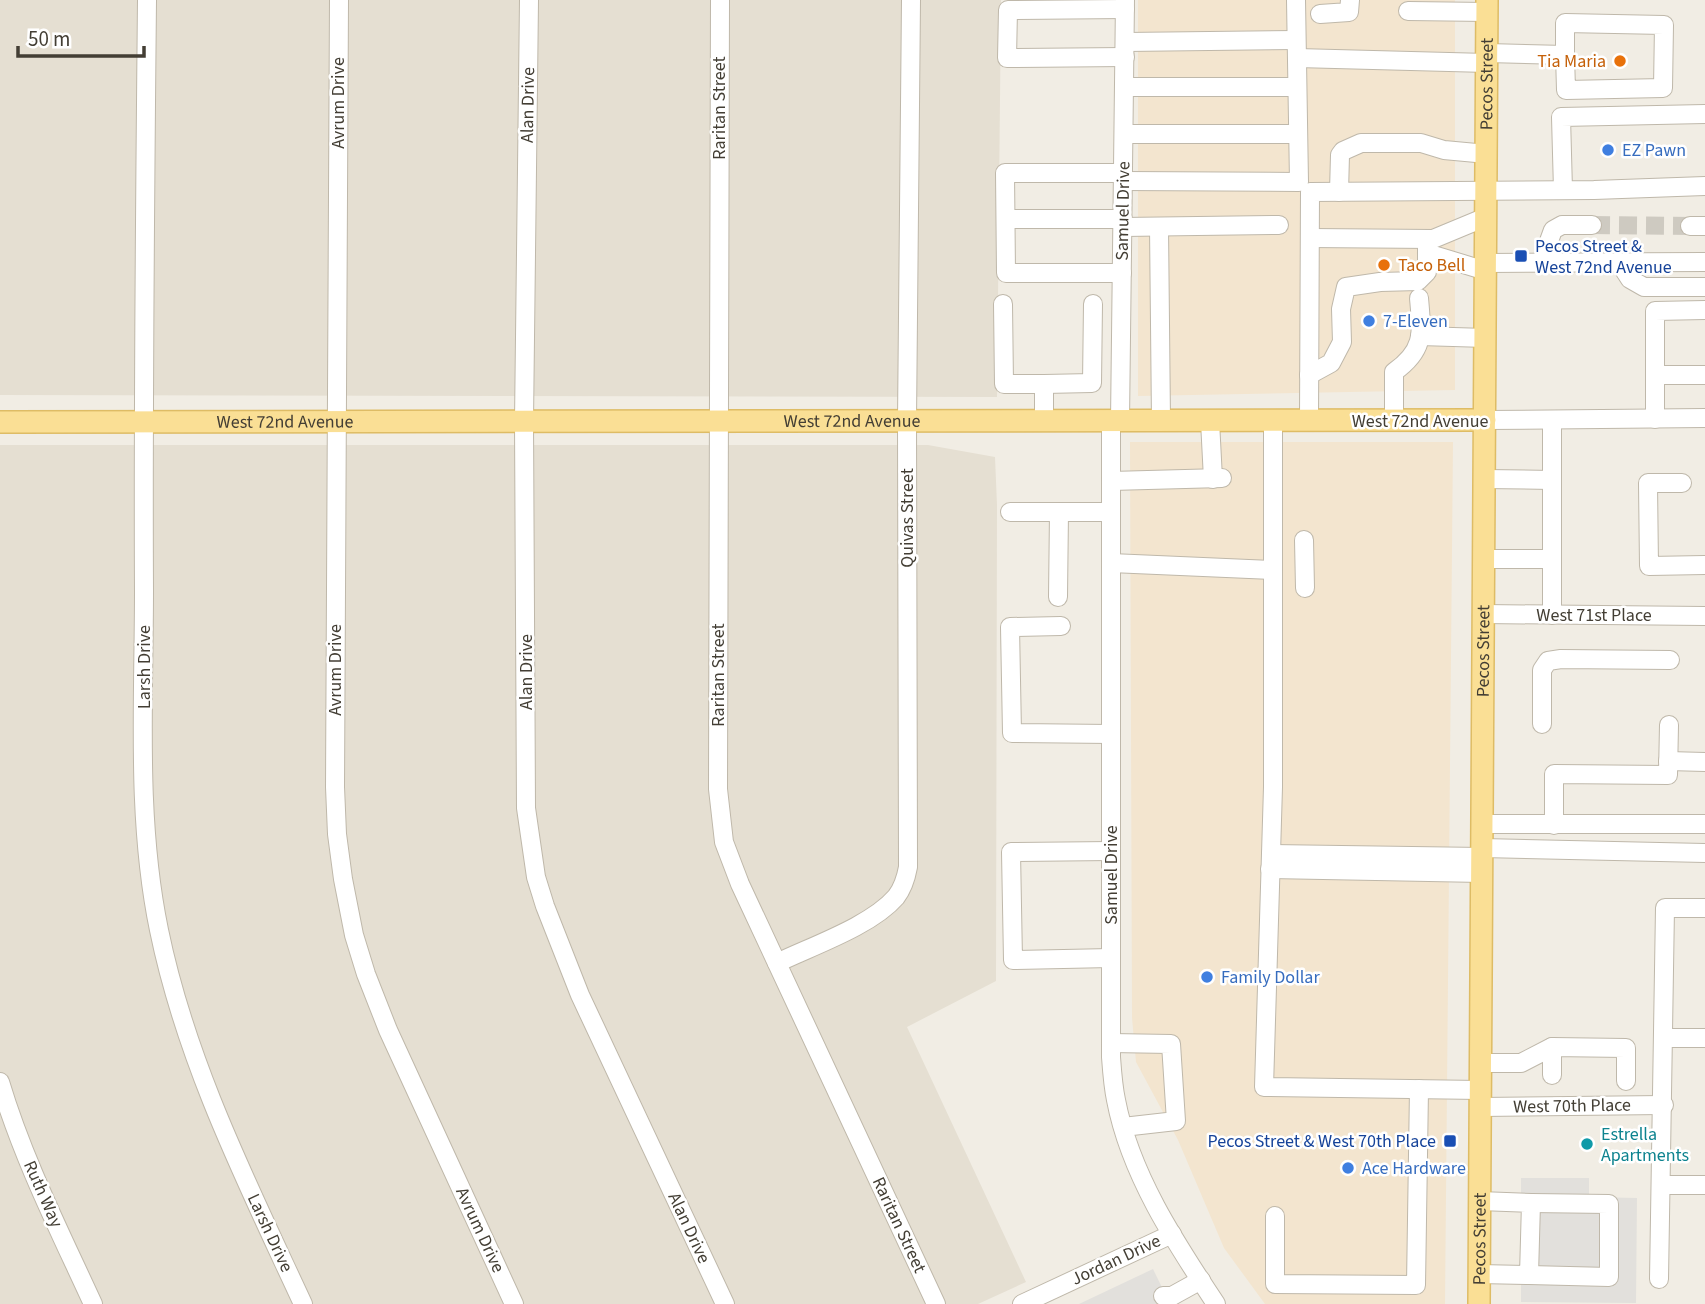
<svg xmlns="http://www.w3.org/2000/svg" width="1705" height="1304" font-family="'Source Sans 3',sans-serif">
	<rect width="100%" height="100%" fill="#f1ede4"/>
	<g fill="#e5dfd2">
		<polygon points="0,0 1001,0 997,397 0,395"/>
		<polygon points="0,445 928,445 995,457 997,505 996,981 907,1027 1026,1282 978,1304 0,1304"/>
	</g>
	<g fill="#f3e5cf">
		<polygon points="1138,0 1455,0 1455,390 1138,396"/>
		<polygon points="1130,442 1453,442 1445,1304 1265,1304 1224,1248 1178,1140 1136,1062 1132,1018"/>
	</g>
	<g fill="#e2e0dc">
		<polygon points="1521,1178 1589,1178 1589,1197 1637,1198 1636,1303 1521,1302"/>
		<polygon points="1153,1269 1170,1304 1079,1304"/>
	</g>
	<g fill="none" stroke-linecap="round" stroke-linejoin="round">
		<polyline stroke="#cecac1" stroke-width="18" stroke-dasharray="18 9" stroke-linecap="butt" points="1592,225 1690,226"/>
		<g stroke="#bfb8aa" stroke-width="20">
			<g id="minor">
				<path d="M147,0c-2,197 -4,393 -3,590 0,112 -8,229 15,340 27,132 88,253 144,374"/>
				<polyline points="339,0 335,787 337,834 343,879 354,935 366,974 388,1030 514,1304"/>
				<polyline points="529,0 524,422 526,808 536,877 545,906 580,995 725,1304"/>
				<polyline points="720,0 718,789 724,842 740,884 936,1304"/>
				<polyline points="1408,11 1487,12"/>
				<polyline points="1320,14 1349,12 1350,0"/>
				<polyline points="1125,42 1296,40"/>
				<polyline points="1487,53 1565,55 1565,23 1664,25 1663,88 1566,90 1565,55"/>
				<polyline points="1125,57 1007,58 1008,10 1125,9"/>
				<polyline points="1297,58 1487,63"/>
				<polyline points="1124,87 1297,87"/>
				<polyline points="1124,134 1298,134"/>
				<polyline points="1123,181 1299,182 1296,0"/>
				<polyline points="1563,190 1561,117 1705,114"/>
				<polyline points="1339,192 1340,155 1343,151 1361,143 1421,143 1444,150 1487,154"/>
				<polyline points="1006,219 1123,219"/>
				<polyline points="1690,226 1705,226"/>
				<polyline points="1123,227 1279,225"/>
				<polyline points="1159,227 1161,421"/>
				<polyline points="1310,238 1433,239 1486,217"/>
				<polyline points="1427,253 1486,271"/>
				<polyline points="1549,262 1549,241 1553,230 1562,225 1592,225"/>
				<polyline points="1619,262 1630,279 1644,287 1705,287"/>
				<polyline points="1486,263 1705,262"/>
				<polyline points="1122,273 1006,273 1005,173 1123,173"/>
				<polyline points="1003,304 1004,384 1044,384 1044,421"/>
				<polyline points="1420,336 1486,338"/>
				<polyline points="1309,375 1331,363 1342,342 1341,309 1346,287 1380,282 1418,281 1427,272 1427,239"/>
				<polyline points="1655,375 1705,375"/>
				<polyline points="1044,384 1092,383 1093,304"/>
				<polyline points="1655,419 1655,311 1705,310"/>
				<polyline points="1485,420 1705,418"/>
				<path d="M1111,421v636c1,14 2,29 5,43 14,74 59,142 100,204"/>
				<polyline points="1120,421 1125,0"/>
				<polyline points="1210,421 1213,479"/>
				<polyline points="1273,421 1273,787 1264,1087 1480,1090"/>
				<polyline points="1309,421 1310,192 1594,190 1705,186"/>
				<path d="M1394,421v-49c31,-22 28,-39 25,-74"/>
				<polyline points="1484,479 1552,480"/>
				<polyline points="1111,481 1222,478"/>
				<polyline points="1682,483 1648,483 1649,566 1705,565"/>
				<polyline points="1010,512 1111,512"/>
				<polyline points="1304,540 1305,588"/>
				<polyline points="1484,559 1551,559"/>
				<polyline points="1111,563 1273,570"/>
				<polyline points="1058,597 1059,512"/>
				<polyline points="1483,614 1705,616"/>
				<polyline points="1552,615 1552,421"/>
				<polyline points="1061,626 1010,627 1012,733 1111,734"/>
				<polyline points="1542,724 1542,670 1548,661 1561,659 1670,660"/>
				<polyline points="1668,761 1705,762"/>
				<polyline points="1482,824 1705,824"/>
				<polyline points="1554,825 1554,774 1668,775 1669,725"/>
				<polyline points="1482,848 1705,853"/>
				<polyline points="1111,851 1011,852 1013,960 1111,958"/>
				<polyline points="1271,854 1482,857"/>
				<polyline points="1270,869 1482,873"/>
				<path d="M777,963c35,-17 94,-37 119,-66 7,-9 10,-19 12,-30l-1,-446 4,-421"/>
				<polyline points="1664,1038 1705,1038"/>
				<polyline points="1111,1043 1171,1044 1176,1121 1123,1127"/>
				<polyline points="1480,1063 1521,1063 1552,1047 1626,1048 1626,1081"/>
				<polyline points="1552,1075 1552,1047"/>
				<path d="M0,1082c23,77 60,150 93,222"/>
				<polyline points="1480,1107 1664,1105"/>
				<polyline points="1661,1185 1705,1185"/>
				<polyline points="1275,1216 1275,1284 1416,1285 1419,1089"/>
				<polyline points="1479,1274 1529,1275 1531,1203 1480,1201"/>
				<polyline points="1529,1275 1609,1277 1609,1204 1531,1203"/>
				<polyline points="1659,1279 1665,908 1705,908"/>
				<polyline points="1163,1296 1172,1296 1201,1280"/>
				<polyline points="1022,1304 1172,1234"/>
			</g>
		</g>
		<g stroke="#debc65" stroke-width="24">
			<g id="major">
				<path id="s1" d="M0,422l1485,-2"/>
				<path id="s2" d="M1479,1304l8,-1304"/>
			</g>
		</g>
		<use href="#minor" stroke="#fff" stroke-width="18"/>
		<use href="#major" stroke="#fadf95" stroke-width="21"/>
	</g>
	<g fill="#e8710a" stroke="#fff" stroke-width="2.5">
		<circle cx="1620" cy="61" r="7"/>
		<circle cx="1384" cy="265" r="7"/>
	</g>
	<g fill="#3f7fe0" stroke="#fff" stroke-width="2.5">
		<circle cx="1608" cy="150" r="7"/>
		<circle cx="1369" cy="321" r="7"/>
		<circle cx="1207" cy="977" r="7"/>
		<circle cx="1348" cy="1168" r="7"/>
	</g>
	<g fill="#1a4fb4" stroke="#fff" stroke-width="2.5">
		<rect x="1514" y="249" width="14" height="14" rx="3.5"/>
		<rect x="1443" y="1134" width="14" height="14" rx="3.5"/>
	</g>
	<circle fill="#0f9aa8" stroke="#fff" stroke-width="2.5" cx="1587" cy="1144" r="7"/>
	<g text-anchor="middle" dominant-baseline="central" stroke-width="5" stroke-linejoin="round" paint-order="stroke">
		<g font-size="18" fill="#c56008" stroke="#fff" text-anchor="end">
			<text x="1606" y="61">Tia Maria</text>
			<text x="1398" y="265" text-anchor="start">Taco Bell</text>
		</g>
		<g font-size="18" fill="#433e34" stroke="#fff">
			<text stroke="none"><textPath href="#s2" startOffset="1220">Pecos Street</textPath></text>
			<text transform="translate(338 103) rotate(-90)">Avrum Drive</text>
			<text transform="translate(528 105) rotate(-89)">Alan Drive</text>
			<text transform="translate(719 108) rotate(-90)">Raritan Street</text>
			<text transform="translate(1123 211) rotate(-89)">Samuel Drive</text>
			<text stroke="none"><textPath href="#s1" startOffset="852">West 72nd Avenue</textPath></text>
			<text x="1420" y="421">West 72nd Avenue</text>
			<text stroke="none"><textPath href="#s1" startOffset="285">West 72nd Avenue</textPath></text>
			<text transform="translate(907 518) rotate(-90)">Quivas Street</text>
			<text x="1594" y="615">West 71st Place</text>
			<text stroke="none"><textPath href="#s2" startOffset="653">Pecos Street</textPath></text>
			<text transform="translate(144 667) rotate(-90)">Larsh Drive</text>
			<text transform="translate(335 670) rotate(-90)">Avrum Drive</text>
			<text transform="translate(526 672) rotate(-90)">Alan Drive</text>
			<text transform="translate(718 675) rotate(-90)">Raritan Street</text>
			<text transform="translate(1111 875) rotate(-90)">Samuel Drive</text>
			<text transform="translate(1572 1106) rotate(-1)">West 70th Place</text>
			<text transform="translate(43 1194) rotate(66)">Ruth Way</text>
			<text transform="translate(899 1225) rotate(65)">Raritan Street</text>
			<text transform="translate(689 1228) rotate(65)">Alan Drive</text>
			<text transform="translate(480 1230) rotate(65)">Avrum Drive</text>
			<text transform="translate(270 1233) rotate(65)">Larsh Drive</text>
			<text stroke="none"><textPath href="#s2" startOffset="65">Pecos Street</textPath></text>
			<text transform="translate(1116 1260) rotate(-25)">Jordan Drive</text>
		</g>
		<g font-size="18" fill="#366cbe" stroke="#fff" text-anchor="start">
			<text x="1622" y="150">EZ Pawn</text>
			<text x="1383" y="321">7-Eleven</text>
			<text x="1221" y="977">Family Dollar</text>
			<text x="1362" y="1168">Ace Hardware</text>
		</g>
		<g font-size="18" fill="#164399" stroke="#fff" text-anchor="start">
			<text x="1535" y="246">Pecos Street &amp;<tspan x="1535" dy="21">West 72nd Avenue</tspan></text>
			<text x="1436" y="1141" text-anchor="end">Pecos Street &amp; West 70th Place</text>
		</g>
		<g font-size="18" fill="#0d838f" stroke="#fff" text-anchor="start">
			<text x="1601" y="1134">Estrella<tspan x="1601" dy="21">Apartments</tspan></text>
		</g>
	</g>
	<path d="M18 46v10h126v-10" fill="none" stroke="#433e34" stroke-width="3.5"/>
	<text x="28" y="46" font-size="21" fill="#433e34" stroke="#ffffff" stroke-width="5" paint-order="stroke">50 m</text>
</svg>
